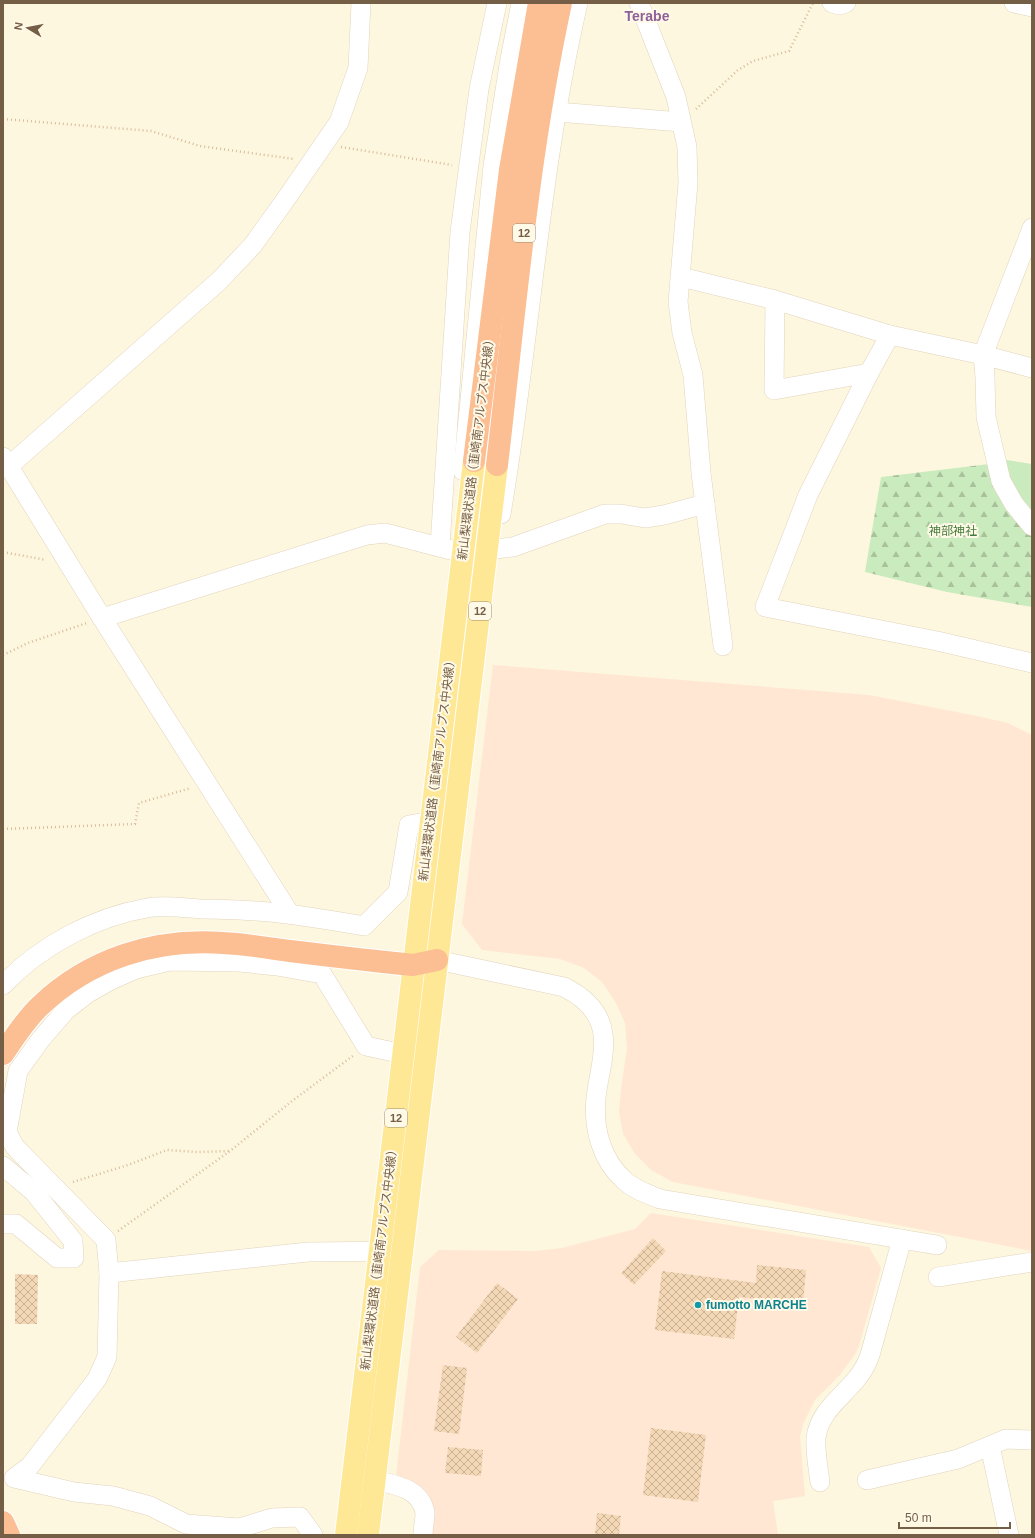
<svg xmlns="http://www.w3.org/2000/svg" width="1035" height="1538" font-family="Arial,'Noto Sans JP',sans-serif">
	<defs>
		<pattern id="forest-firs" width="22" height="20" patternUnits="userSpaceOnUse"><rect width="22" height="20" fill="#caebbe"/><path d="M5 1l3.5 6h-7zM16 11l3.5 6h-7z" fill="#a9c29c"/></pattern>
		<pattern id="building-cross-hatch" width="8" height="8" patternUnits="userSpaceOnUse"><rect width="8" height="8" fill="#f4d8b6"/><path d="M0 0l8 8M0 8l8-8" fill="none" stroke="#cab296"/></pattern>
	</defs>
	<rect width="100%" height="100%" fill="#fdf7e0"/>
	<g fill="#ffe7d3">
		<polygon points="493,665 869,695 972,715 1008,723 1032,735 1032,1251 673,1182 651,1170 635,1154 623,1134 619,1112 621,1089 627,1048 625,1023 616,1003 602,982 584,968 560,959 482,950 462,924"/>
		<polygon points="651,1213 869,1247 881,1268 859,1346 854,1356 839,1376 815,1400 803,1424 800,1437 805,1496 773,1501 778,1535 431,1535 396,1476 420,1267 439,1250 535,1251 562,1248 635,1229"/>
	</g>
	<polygon fill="url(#forest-firs)" points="989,464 1012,508 1032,536 1032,607 947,592 865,572 881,477"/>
	<polygon fill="#caebbe" points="1000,459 1032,464 1032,526"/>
	<g fill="url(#building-cross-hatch)">
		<polygon points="653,1238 666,1251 634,1285 621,1273"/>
		<polygon points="757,1265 806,1270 803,1304 739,1297 734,1339 655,1330 662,1271 756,1283"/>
		<polygon points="15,1274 38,1275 37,1324 15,1324"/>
		<polygon points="497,1283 518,1299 477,1353 456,1337"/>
		<polygon points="443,1365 467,1368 459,1434 434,1431"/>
		<polygon points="651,1428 706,1435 698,1502 643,1495"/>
		<polygon points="448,1447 483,1450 481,1476 445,1473"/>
		<polygon points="597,1513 621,1516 619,1535 595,1535"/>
	</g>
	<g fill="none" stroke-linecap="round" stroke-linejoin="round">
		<g stroke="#e2d3bc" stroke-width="20">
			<g id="minor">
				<polyline points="639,3 676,97 687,147 688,183 678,302 682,333 693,375 701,473 723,646"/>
				<polyline points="832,3 839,5 846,3"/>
				<polyline points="1014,3 1032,7"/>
				<polyline points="557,112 681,122"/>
				<polyline points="1032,228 983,355 985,377 986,417 1001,481 1014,504 1032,526"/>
				<polyline points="681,277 775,300 890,335 983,355 1032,368"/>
				<polyline points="775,300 774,390 869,373"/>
				<polyline points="890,335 869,373 808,495 765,607 937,641 1032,663"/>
				<polyline points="3,457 102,618 290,914"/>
				<polyline points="9,466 219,281 253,245 286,199 339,122 358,68 361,3"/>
				<polyline points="463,471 493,166 510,59 521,3"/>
				<path d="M501,514c29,-170 38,-343 77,-511"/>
				<polyline points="440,546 460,232 479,89 497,3"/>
				<polyline points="495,549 513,547 605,514 621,514 645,518 664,515 705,504"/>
				<polyline points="102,618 367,535 385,533 451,550"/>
				<path d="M437,960l127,27c20,10 36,24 39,47 3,21 -5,43 -7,64 -3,30 5,62 29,83 10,9 23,13 35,18l277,46"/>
				<path d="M3,985c37,-39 91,-68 144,-77 17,-3 38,0 55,1 18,0 36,1 54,2 36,2 72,9 108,15l34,-34 11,-67 22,-4"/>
				<polyline points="3,1166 34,1192 73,1241 74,1258 57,1258 16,1224 3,1224"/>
				<polyline points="109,1273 308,1252 403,1251"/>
				<polyline points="938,1277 1032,1262"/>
				<polyline points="990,1446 1009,1535"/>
				<path d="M375,1480c20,5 46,8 50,33 0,7 -2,15 -2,22"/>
				<polyline points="867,1480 958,1459 1006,1439 1032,1440"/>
				<path d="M820,1482c-2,-15 -5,-30 -4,-44 3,-27 27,-41 42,-61 5,-6 9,-14 12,-22l32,-116"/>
				<polyline points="313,1535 300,1517 272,1518 239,1528 186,1524 150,1506 113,1496 74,1492 14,1478 30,1466 97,1379 107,1357 109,1273 106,1240 15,1147 7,1132 18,1071 41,1039 66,1010 88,993 111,980 136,969 170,961 239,962 277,966 322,974 366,1046 403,1054"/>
			</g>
		</g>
		<g stroke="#fff" stroke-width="24">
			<g id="major">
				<polyline points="346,1535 474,461"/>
				<polyline points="368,1535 497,465"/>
			</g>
		</g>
		<g stroke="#fff" stroke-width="24">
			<g id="highway">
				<polyline points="474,461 510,170 539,3"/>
				<path d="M497,465c18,-154 31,-310 64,-462"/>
				<path d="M3,1054c11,-16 22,-34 37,-48 49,-47 115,-68 183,-63 22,1 45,5 67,8 41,5 82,10 123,14l24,-5"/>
				<polyline points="3,1522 9,1535"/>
			</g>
		</g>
		<g stroke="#d9bc9a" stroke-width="2.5" stroke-dasharray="1 3" stroke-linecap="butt">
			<polyline points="696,109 738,70 753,61 789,51 813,3"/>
			<polyline points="3,119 151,131 200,146 294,159"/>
			<polyline points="341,147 452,165"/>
			<polyline points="3,552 46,560"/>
			<polyline points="3,655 28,643 87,623"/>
			<polyline points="3,829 135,824 139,803 191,788"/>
			<polyline points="73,1182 128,1165 167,1150 197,1152 230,1151"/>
			<polyline points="118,1231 230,1151 292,1101 354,1055"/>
		</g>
		<use href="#minor" stroke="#fff" stroke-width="19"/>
		<use href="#major" stroke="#ffe895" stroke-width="22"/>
		<use href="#highway" stroke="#fcbe93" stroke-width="22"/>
	</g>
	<circle fill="#0f9aa8" stroke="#fff9e7" stroke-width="1.5" cx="698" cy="1305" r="4"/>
	<g text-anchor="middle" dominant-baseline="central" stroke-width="4" stroke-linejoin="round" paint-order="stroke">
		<g fill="#fff9e7" stroke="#9e8c76" stroke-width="1">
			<rect x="513" y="224" width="22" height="18" rx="3"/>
			<rect x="469" y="602" width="22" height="18" rx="3"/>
			<rect x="385" y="1109" width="22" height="18" rx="3"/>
		</g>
		<g font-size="11" font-weight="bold" fill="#755e46">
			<text x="524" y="233">12</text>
			<text x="480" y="611">12</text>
			<text x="396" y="1118">12</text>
		</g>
		<g font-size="12" fill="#755e46" stroke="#fff9e7">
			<text transform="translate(476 447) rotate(-83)">新山梨環状道路（韮崎南アルプス中央線）</text>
			<text transform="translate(437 768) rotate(-83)">新山梨環状道路（韮崎南アルプス中央線）</text>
			<text transform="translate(379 1257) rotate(-83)">新山梨環状道路（韮崎南アルプス中央線）</text>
		</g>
		<g font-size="12" fill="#467c3d" stroke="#fff9e7">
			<text x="953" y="531">神部神社</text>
		</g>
		<g font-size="12" font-weight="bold" fill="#0d838f" stroke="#fff9e7" text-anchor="start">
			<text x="706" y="1305">fumotto MARCHE</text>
		</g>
		<g font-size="14" font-weight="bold" fill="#8f6199" stroke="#fff9e7">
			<text x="647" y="16">Terabe</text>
		</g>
	</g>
	<rect width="1035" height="1538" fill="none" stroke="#755e46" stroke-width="8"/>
	<g transform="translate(28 28) rotate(280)" stroke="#fff9e7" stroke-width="3" paint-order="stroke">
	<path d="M0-3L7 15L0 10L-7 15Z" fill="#755e46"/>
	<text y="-6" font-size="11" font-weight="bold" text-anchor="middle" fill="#755e46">N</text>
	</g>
	<path d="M899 1522v6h111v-6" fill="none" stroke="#755e46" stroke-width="2"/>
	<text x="905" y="1522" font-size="12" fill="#755e46" stroke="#fff9e7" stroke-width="3" paint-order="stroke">50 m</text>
</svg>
